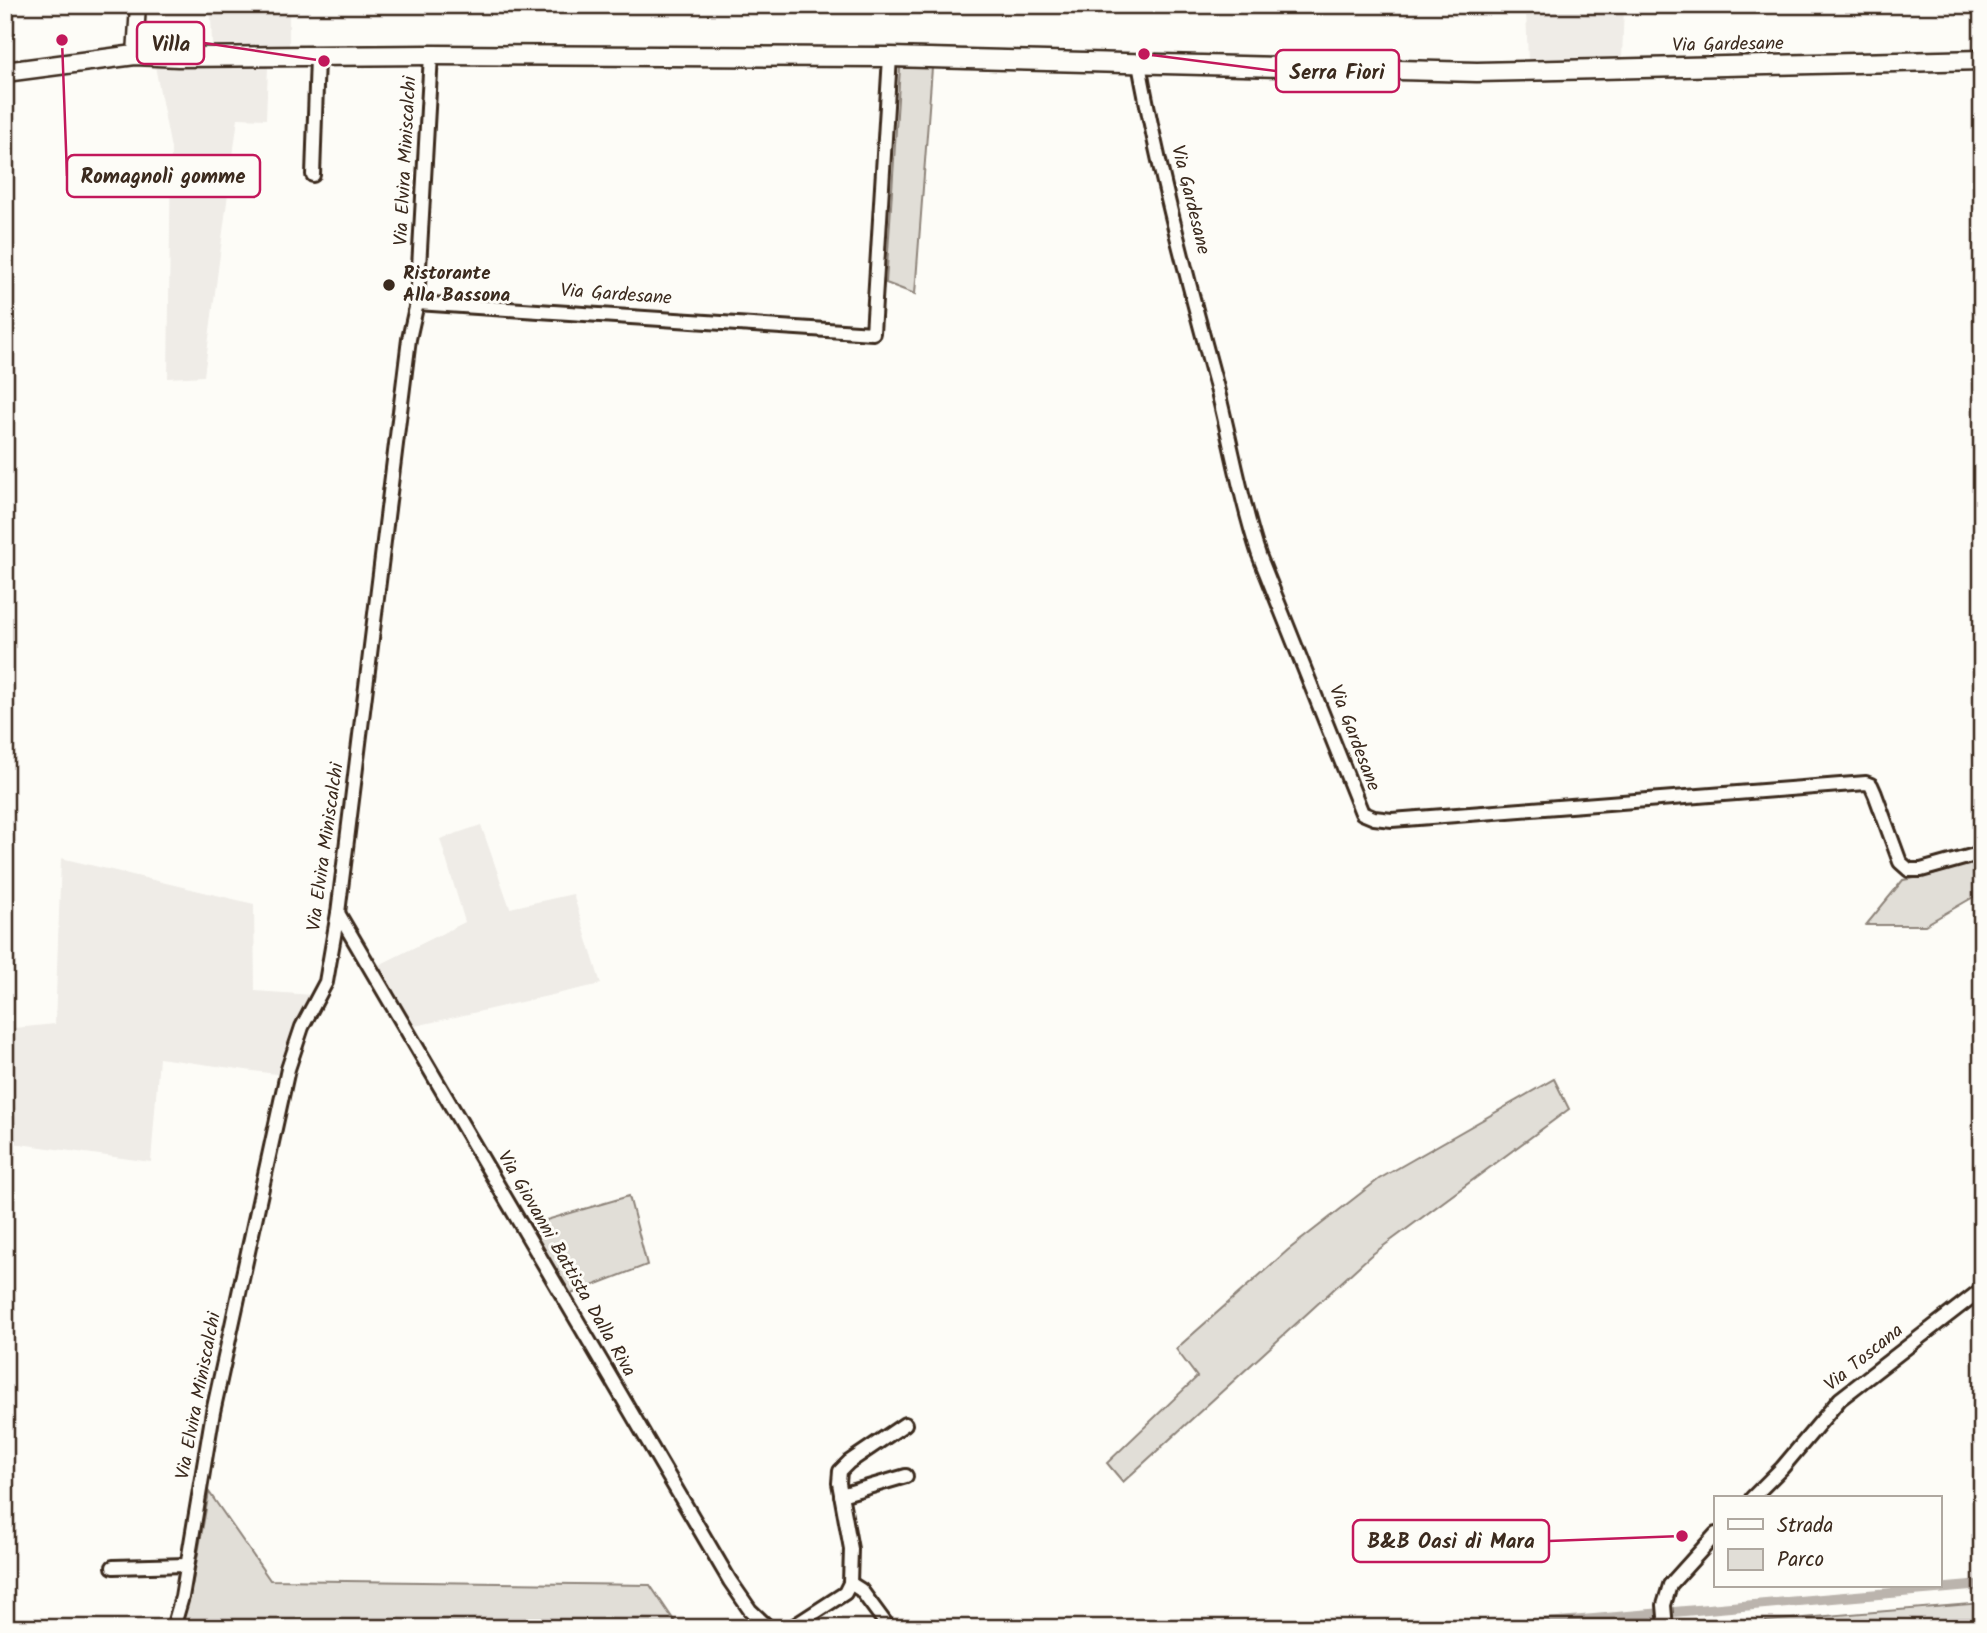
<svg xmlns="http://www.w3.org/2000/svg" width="1987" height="1633" font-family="Kalam,sans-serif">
	<rect width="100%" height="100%" fill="#fdfcf7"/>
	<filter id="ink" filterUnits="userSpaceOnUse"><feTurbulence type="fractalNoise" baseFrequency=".0143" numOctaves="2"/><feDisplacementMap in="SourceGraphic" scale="14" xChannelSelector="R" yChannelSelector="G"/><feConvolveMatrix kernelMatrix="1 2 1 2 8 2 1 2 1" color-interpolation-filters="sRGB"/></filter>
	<g filter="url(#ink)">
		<g fill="#efece7">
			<polygon points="1519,5 1624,5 1622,59 1528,62 1526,10"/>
			<polygon points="289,13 289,45 212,45 211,14"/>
			<polygon points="155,66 268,67 266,119 238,118 204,376 168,378 171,149"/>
			<polygon points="481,825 510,908 573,894 601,984 411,1027 375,967 465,922 440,839"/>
			<polygon points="61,858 254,904 255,991 313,995 283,1075 159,1058 151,1162 5,1142 5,1029 55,1024"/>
		</g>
		<g fill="#e1ded7" stroke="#8e847a" stroke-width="2">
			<polygon points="900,68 932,68 915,294 886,283"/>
			<polygon points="1982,860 1982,892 1925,925 1866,925 1903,880 1932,875"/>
			<polygon points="1554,1079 1569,1109 1370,1256 1123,1482 1107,1463 1197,1377 1176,1349 1288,1250 1379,1179"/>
			<polygon points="629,1196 647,1265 571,1294 529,1225"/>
			<polygon points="209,1492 270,1580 650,1585 679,1628 181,1628 193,1581"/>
			<polygon points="1982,1603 1982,1628 1766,1628 1766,1621"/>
		</g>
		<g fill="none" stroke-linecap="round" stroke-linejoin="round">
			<polyline stroke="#bbb4ad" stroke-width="10" points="1490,1628 1982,1585"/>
			<g stroke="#3b2a1e" stroke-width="18">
				<g id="minor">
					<path d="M1139,64c20,108 48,214 77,320 15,57 24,115 43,171l103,258 12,5 18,2 474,-37 5,2 4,9 25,68 9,8h12l61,-17"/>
					<polyline points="313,175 317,57"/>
					<polyline points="417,303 873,333 890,57"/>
					<polyline points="338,913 730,1581 750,1610 769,1628"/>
					<polyline points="841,1495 906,1476"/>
					<polyline points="1752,1498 1782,1468 1840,1399 1982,1289"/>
					<polyline points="113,1567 187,1565"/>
					<polyline points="850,1583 861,1590 889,1628"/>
					<polyline points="173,1628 182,1597 213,1412 288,1069 302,1027 326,982 338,913 409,339 417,303 431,55"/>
					<polyline points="791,1628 845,1593 850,1583 851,1549 839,1483 840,1471 849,1462 905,1424"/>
					<polyline points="1666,1628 1664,1605 1670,1585 1716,1534"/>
				</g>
			</g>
			<g stroke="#3b2a1e" stroke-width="19">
				<polyline id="tertiary" points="135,55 138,5"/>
			</g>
			<g stroke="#3b2a1e" stroke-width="23">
				<polyline id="secondary" points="5,72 135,55 178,57 431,55 890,57 1477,72 1982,60"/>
			</g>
			<use href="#minor" stroke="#fdfcf7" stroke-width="12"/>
			<use href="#tertiary" stroke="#fdfcf7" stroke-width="14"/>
			<use href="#secondary" stroke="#fdfcf7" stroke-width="18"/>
		</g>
	</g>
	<circle fill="#3b2a1e" stroke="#fdfcf7" stroke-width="2.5" cx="389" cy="285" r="7"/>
	<g text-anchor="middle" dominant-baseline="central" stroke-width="6" stroke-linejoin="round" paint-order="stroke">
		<g font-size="19" fill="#3b2a1e" stroke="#fdfcf7">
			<text transform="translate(1728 45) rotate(-1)">Via Gardesane</text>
			<text transform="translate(406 161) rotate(-87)">Via Elvira Miniscalchi</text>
			<text transform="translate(1190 200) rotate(76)">Via Gardesane</text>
			<text transform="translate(616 295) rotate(4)">Via Gardesane</text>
			<text transform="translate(1354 738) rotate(69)">Via Gardesane</text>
			<text transform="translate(326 847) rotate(-82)">Via Elvira Miniscalchi</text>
			<text transform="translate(566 1264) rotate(60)">Via Giovanni Battista Dalla Riva</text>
			<text transform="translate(1864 1358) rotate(-39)">Via Toscana</text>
			<text transform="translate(199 1396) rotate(-79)">Via Elvira Miniscalchi</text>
		</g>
		<g font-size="19" font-weight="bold" fill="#3b2a1e" stroke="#fdfcf7" text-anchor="start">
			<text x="403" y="274">Ristorante<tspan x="403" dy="22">Alla Bassona</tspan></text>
		</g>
	</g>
	<path fill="none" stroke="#c2185b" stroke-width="2.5" d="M324 61L204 43M1144 54L1276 71M62 40L67 176M1682 1536L1549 1541"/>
	<g fill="#c2185b" stroke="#fdfcf7" stroke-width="2.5">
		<circle cx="324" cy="61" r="7"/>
		<circle cx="1144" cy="54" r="7"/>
		<circle cx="62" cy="40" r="7"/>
		<circle cx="1682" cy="1536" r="7"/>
	</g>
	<g fill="#fdfcf7" stroke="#c2185b" stroke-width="2.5">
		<rect x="137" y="22" width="67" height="42" rx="7"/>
		<rect x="1276" y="50" width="123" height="42" rx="7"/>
		<rect x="67" y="155" width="193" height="42" rx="7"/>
		<rect x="1353" y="1520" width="196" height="42" rx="7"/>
	</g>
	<g font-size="21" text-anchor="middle" font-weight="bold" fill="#3b2a1e">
		<text x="171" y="51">Villa</text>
		<text x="1337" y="79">Serra Fiori</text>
		<text x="163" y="183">Romagnoli gomme</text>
		<text x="1451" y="1548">B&amp;B Oasi di Mara</text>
	</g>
	<rect width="1987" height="1633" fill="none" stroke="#fdfcf7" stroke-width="28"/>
	<rect x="14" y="14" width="1959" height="1605" fill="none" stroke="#3b2a1e" stroke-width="2.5" filter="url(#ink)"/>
	<rect x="1714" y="1496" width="228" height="91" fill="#fdfcf7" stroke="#afa8a0" stroke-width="2"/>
	<rect x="1728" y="1519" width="35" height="10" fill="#fdfcf7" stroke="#afa8a0" stroke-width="2"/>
	<text x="1777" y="1532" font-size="21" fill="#3b2a1e">Strada</text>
	<rect x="1728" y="1549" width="35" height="21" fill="#e1ded7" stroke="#afa8a0" stroke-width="2"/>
	<text x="1777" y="1566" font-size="21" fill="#3b2a1e">Parco</text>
</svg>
